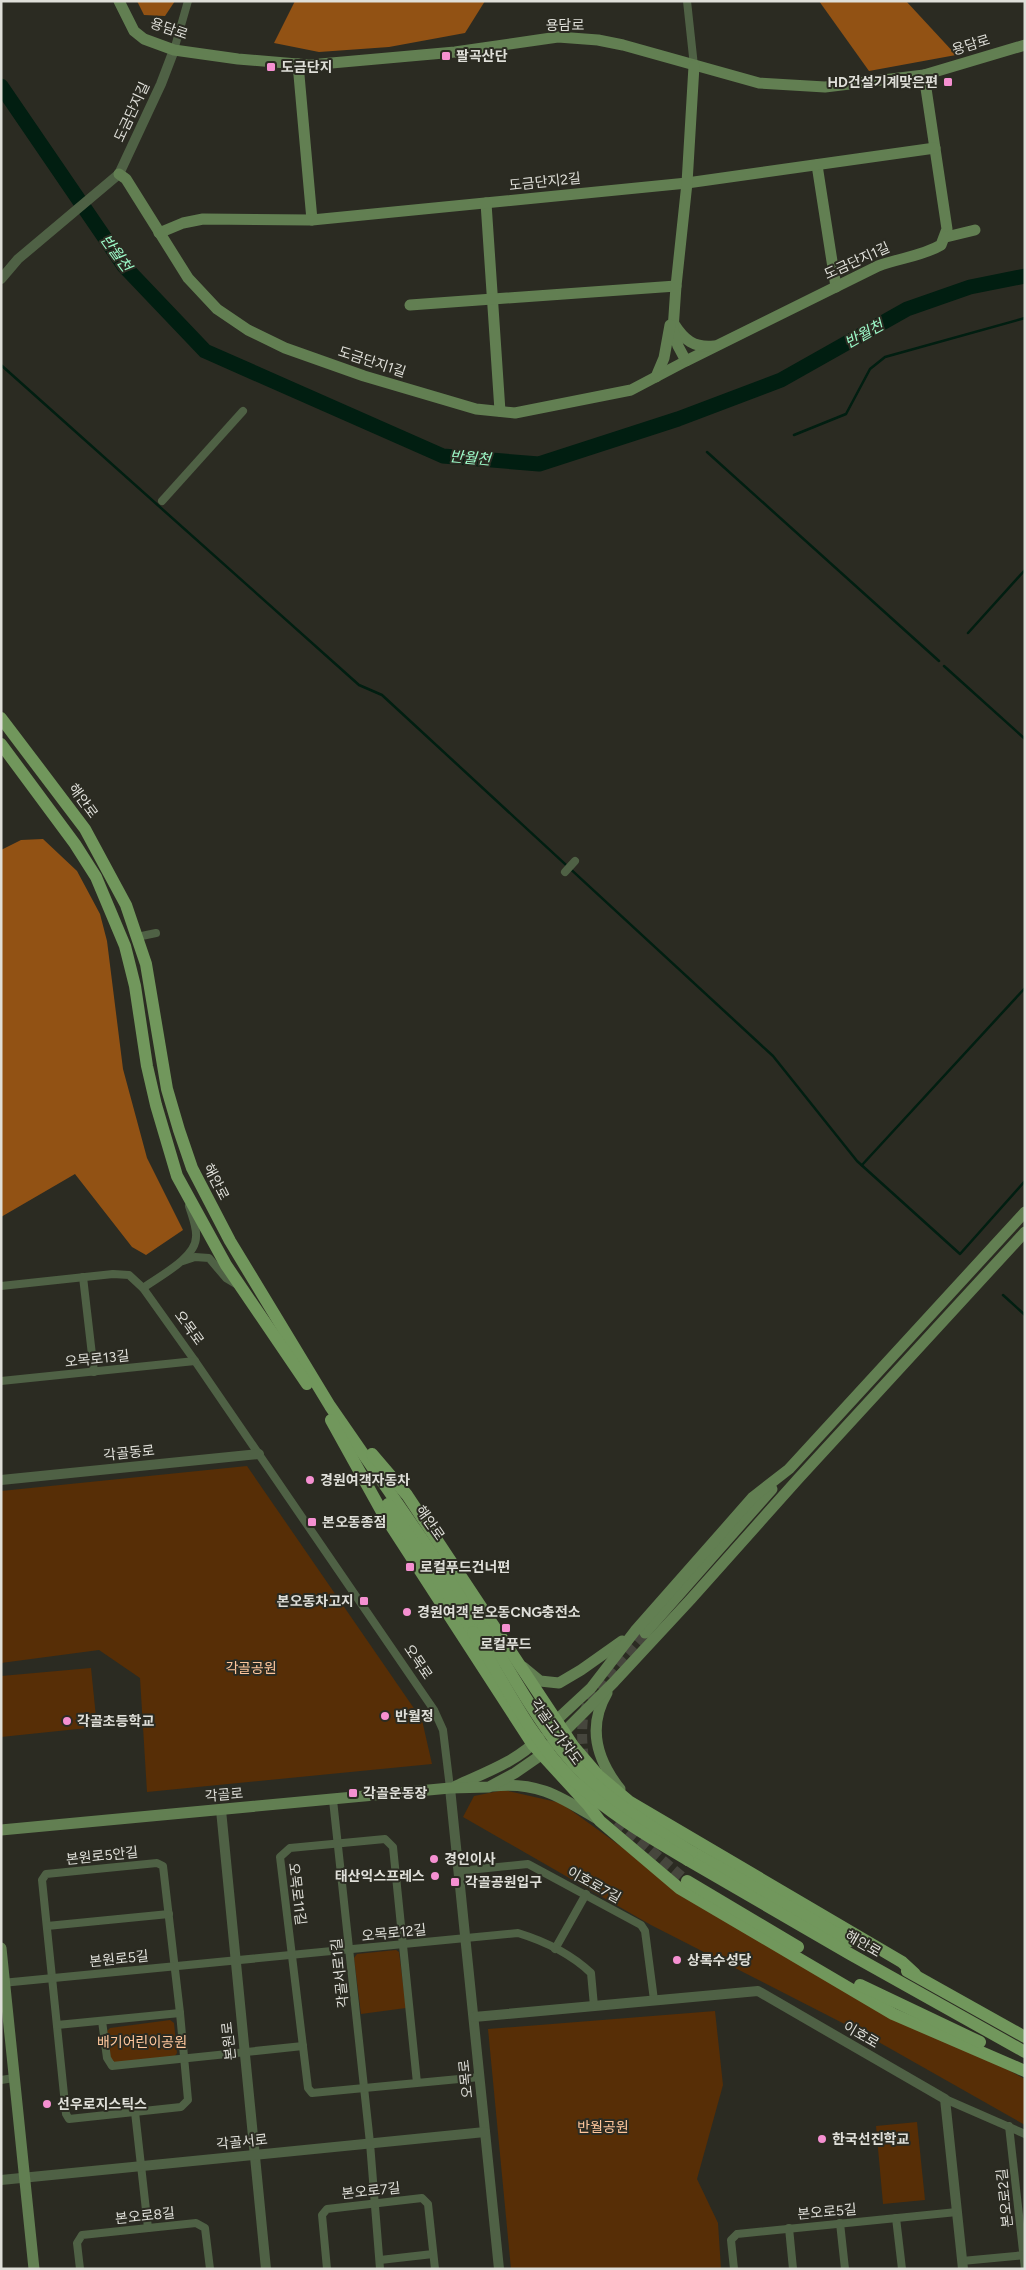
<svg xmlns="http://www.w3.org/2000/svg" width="1026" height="2270" font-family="Figtree,'Noto Sans KR',sans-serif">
	<rect width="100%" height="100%" fill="#2b2b22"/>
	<g fill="#572e06">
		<polygon points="247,1466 422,1720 432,1764 147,1792 140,1678 99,1650 1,1663 1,1491"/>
		<polygon points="91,1668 97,1727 1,1737 1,1676"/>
		<polygon points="504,1790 561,1803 630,1853 674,1890 1025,2079 1025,2125 868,2036 651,1925 463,1817 474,1796"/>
		<polygon points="396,1950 399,1952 406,2008 361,2014 354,1958 357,1954"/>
		<polygon points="715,2011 723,2085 697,2179 718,2223 721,2269 511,2269 488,2029"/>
		<polygon points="170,2020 174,2023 177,2053 174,2057 114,2064 110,2061 107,2031 110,2028"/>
		<polygon points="917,2122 925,2200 883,2204 876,2126"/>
	</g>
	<g fill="#925214">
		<polygon points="137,1 175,1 165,16 144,15"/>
		<polygon points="295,1 485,1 465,33 389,47 319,52 274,43"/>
		<polygon points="819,1 906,1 956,55 869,71"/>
		<polygon points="43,839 77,871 100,914 107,941 123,1069 147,1158 183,1230 146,1255 132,1247 75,1174 1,1217 1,850 21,840"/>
	</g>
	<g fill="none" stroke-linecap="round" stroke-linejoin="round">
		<g stroke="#011e11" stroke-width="2.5">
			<polyline points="1,365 359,685 382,695 773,1056 857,1161 960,1254 1025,1181"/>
			<polyline points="794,435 846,414 870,369 885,357 1025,318"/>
			<polyline points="707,452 939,661"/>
			<polyline points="968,633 1025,570"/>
			<polyline points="944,666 1025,739"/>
			<polyline points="862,1165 1025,988"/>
			<polyline points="1003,1295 1025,1315"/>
		</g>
		<polyline stroke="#011e11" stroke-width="15" points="1,86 124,266 205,351 443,456 539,464 678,419 781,380 907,309 970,287 1025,276"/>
		<g stroke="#46463d" stroke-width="10" stroke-dasharray="10 5" stroke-linecap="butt">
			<path d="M584,1759c-2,-16 -3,-31 0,-46 7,-25 44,-60 61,-80"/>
			<polyline points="617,1821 687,1881"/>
		</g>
		<g stroke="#4f6145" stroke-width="8">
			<polyline points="687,1 694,66"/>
			<polyline points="174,50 188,1"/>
			<polyline points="162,501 243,411"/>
			<polyline points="565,872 575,861"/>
			<polyline points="137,937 156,933"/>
			<polyline points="183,1261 195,1257 209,1258 226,1278 236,1284"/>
			<polyline points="83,1277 94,1372"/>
			<polyline points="1,1286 113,1274 129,1275 143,1288 195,1361 434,1710 443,1730 450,1788"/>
			<path d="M143,1288c15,-11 53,-30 53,-51 1,-10 -4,-21 -7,-31"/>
			<polyline points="1,1381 195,1361"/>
			<polyline points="333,1800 370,2143 380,2269"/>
			<polygon points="157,1863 163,1866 180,2013 188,2100 181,2107 69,2119 66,2114 42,1880 46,1874"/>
			<polyline points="459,1871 528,1864 641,1925 645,1931 654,2000"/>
			<polyline points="47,1926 169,1914"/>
			<polyline points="555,1949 586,1894"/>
			<path d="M2,1983l516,-50c26,8 53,21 73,40l3,33"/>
			<polyline points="102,2021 107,2058 112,2066 303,2046"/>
			<polyline points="57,2025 180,2013"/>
			<polyline points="1,2080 14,2078"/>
			<polyline points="417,2083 393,1847 385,1839 290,1848 280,1857 308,2088 312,2093 480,2077"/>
			<polyline points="945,2099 1025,2134"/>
			<polyline points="135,2112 148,2228"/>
			<polyline points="1009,2126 1025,2269"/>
			<polyline points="896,2218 902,2269"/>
			<polyline points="840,2223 845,2269"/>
			<polyline points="789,2228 793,2269"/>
			<polyline points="380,2260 433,2254"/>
			<polyline points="962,2261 1025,2255"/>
			<polyline points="80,2269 77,2243 82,2235 196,2223 205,2228 210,2269"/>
			<polyline points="327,2269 322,2215 327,2209 422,2198 428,2204 435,2269"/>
			<polyline points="734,2269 731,2240 737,2234 957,2212"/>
		</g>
		<g stroke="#4f6145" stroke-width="10">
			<polyline points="1,279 18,259 119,174 161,84 174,50"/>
			<polyline points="1,1480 259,1454"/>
			<polyline points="450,1788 499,2269"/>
			<polyline points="221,1810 266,2269"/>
			<polyline points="474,2017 758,1991 945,2099 963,2269"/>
			<polyline points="1,2180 485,2132"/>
		</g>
		<g stroke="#627f52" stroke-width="11">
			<polyline points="119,1 134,31 144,39 174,50 238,59 309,65 455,52 558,37 598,40 623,45 759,83 825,87 924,75 1025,45"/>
			<polyline points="298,64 312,220"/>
			<polyline points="817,165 836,287"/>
			<path d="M119,174l7,5 62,99 29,31 31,21 37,18 79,28 112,33 39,4 116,-23 55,-29 192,-95c21,-8 45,-10 63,-21l6,-16 -23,-154"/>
			<polyline points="486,203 500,411"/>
			<polyline points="159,233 183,223 203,219 312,220 687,183 935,148"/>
			<polyline points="946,237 975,230"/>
			<polyline points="410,305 676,286"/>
			<path d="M674,324c10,16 20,24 40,22"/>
			<polyline points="686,361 678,346 673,330 676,286 687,183 694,66"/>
			<polyline points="656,377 664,358 670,325"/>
			<polyline points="645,1633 772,1489"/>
			<polyline points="523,1667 540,1681 559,1683 581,1670 622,1641"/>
			<path d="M607,1693c-20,34 -10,67 13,96"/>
			<polyline points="550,1726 591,1688 635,1631 753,1497 789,1469 1025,1212"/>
			<path d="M456,1786c28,-13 62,-25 83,-48"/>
			<path d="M493,1786c46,-5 69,12 106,34"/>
			<polyline points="1,1830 450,1788 489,1787 515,1773 541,1755 614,1682 691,1599 798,1479 1025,1232"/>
			<polyline points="1,1948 34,2269"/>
		</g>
		<g stroke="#71975c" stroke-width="12">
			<polyline points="1,718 85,829 126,905 146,964 167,1089 179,1130 192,1168 230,1241 330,1406 483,1627"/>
			<polyline points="1,744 75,844 96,877 125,946 135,986 147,1066 156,1105 177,1176 226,1265 307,1384"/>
			<polyline points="331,1420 382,1512 533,1745 588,1805 600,1821 679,1888 893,2014 1025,2071"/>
			<polyline points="372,1454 407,1495 574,1747 598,1775 630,1802 902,1962 915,1974"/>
			<polyline points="388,1504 473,1632"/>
			<polyline points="692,1852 850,1941"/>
			<polyline points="688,1860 850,1954 1025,2052"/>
			<polyline points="687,1881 798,1947"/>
			<polyline points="907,1971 1025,2037"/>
			<polyline points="860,1985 980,2042"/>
		</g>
		<g stroke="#71975c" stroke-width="12">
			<path d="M483,1627c25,41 49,84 78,122 34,44 84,74 131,103"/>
			<path d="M473,1632c30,48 59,109 100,148 34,32 74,56 115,80"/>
		</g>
	</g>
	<g fill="#f590d1" stroke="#2b2b22" stroke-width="2">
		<rect x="441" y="51" width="10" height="10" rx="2.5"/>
		<rect x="266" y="62" width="10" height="10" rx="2.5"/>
		<rect x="943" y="77" width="10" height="10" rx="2.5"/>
		<circle cx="310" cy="1480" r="5"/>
		<rect x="307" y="1517" width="10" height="10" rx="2.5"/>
		<rect x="405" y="1562" width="10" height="10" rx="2.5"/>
		<rect x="359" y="1596" width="10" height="10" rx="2.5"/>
		<circle cx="407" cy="1612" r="5"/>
		<rect x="501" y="1623" width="10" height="10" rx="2.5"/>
		<circle cx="385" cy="1716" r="5"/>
		<circle cx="67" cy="1721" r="5"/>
		<rect x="348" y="1788" width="10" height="10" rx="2.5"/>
		<circle cx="434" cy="1859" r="5"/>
		<circle cx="435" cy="1876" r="5"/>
		<rect x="450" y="1877" width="10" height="10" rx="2.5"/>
		<circle cx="677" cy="1960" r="5"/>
		<circle cx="47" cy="2104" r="5"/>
		<circle cx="822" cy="2139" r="5"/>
	</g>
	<g text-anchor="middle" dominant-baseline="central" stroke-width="4" stroke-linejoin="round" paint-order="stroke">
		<g font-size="14" fill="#dfdfd9" stroke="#2b2b22">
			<text x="565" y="25">용담로</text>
			<text transform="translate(169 29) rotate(19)">용담로</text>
			<text transform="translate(971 45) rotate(-17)">용담로</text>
			<text transform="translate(132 112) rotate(-65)">도금단지길</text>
			<text transform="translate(545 182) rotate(-6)">도금단지2길</text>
			<text transform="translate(857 261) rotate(-24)">도금단지1길</text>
			<text transform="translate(372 362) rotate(18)">도금단지1길</text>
			<text transform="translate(83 801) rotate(54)">해안로</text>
			<text transform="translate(216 1182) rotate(63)">해안로</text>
			<text transform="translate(189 1328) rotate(54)">오목로</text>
			<text transform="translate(97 1359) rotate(-6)">오목로13길</text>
			<text transform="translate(129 1453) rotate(-6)">각골동로</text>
			<text transform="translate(430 1523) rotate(55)">해안로</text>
			<text transform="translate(418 1662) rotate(56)">오목로</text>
			<text transform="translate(556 1732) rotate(54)">각골고가차도</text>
			<text transform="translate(224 1795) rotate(-5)">각골로</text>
			<text transform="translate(102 1856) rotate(-6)">본원로5안길</text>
			<text transform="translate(594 1885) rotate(29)">이호로7길</text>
			<text transform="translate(297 1894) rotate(83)">오목로11길</text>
			<text transform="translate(394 1933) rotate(-6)">오목로12길</text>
			<text transform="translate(863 1944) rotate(30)">해안로</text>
			<text transform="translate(119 1959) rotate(-6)">본원로5길</text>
			<text transform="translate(340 1973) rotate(-96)">각골서로1길</text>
			<text transform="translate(861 2035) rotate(30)">이호로</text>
			<text transform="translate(229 2041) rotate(-96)">본원로</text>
			<text transform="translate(466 2079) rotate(-96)">오목로</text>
			<text transform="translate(242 2142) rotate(-6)">각골서로</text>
			<text transform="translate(371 2191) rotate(-6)">본오로7길</text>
			<text transform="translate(1005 2198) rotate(-96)">본오로2길</text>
			<text transform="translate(827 2212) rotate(-5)">본오로5길</text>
			<text transform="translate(145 2216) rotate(-6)">본오로8길</text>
		</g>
		<g font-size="14" font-weight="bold" fill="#dfdfd9" stroke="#2b2b22" text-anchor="start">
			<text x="456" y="56">팔곡산단</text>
			<text x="281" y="67">도금단지</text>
			<text x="938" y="82" text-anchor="end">HD건설기계맞은편</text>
			<text x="320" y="1480">경원여객자동차</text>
			<text x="322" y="1522">본오동종점</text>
			<text x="420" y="1567">로컬푸드건너편</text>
			<text x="354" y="1601" text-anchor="end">본오동차고지</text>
			<text x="417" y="1612">경원여객 본오동CNG충전소</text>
			<text x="506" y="1644" text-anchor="middle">로컬푸드</text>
			<text x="395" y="1716">반월정</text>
			<text x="77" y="1721">각골초등학교</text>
			<text x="363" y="1793">각골운동장</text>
			<text x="444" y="1859">경인이사</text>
			<text x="425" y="1876" text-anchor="end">태산익스프레스</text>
			<text x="465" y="1882">각골공원입구</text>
			<text x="687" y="1960">상록수성당</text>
			<text x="57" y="2104">선우로지스틱스</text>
			<text x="832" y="2139">한국선진학교</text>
		</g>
		<g font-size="14" fill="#ffc79d" stroke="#2b2b22">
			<text x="251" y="1668">각골공원</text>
			<text x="142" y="2042">배기어린이공원</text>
			<text x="603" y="2127">반월공원</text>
		</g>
		<g font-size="15" font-style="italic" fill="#9dfac9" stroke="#2b2b22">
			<text transform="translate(116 253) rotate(54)">반월천</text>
			<text transform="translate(864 334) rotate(-29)">반월천</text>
			<text transform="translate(470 458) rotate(5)">반월천</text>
		</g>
	</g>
	<rect width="1026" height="2270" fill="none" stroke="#dfdfd9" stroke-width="5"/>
</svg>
